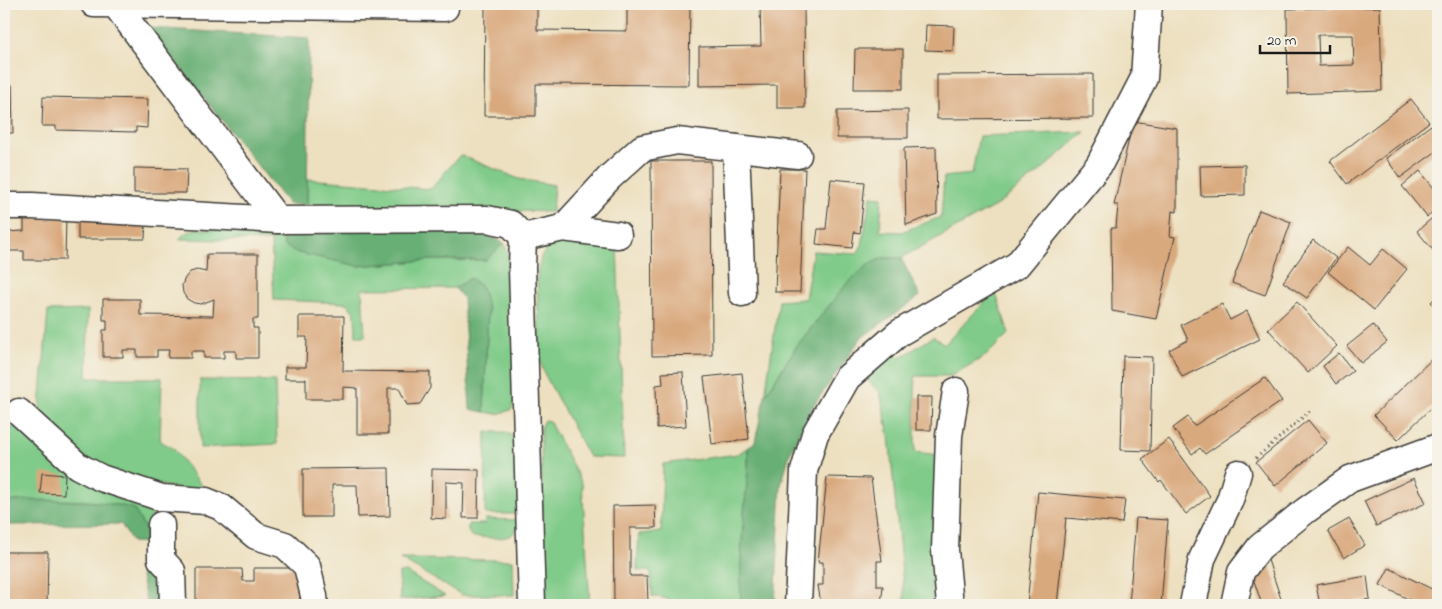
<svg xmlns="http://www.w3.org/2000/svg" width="1442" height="609" font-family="'Indie Flower',sans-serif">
	<rect width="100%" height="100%" fill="#f7f3e8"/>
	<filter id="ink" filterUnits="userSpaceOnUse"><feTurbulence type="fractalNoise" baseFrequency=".02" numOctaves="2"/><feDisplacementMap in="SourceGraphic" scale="10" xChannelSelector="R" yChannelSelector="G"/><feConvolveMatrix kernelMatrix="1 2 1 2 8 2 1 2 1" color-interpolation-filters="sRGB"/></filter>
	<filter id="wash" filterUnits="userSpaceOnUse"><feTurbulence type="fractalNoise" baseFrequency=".0096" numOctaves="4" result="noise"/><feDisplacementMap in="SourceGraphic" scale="20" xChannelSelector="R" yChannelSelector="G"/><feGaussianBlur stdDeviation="1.12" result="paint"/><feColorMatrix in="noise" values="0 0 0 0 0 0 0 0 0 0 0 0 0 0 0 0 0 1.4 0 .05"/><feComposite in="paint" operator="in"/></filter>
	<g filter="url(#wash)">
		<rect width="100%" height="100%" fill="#ede0c0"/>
		<g fill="#80cb89" stroke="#4e7452">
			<polygon points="1085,132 1038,173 997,205 901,258 883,258 848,282 796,347 765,396 779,301 805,299 813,251 857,254 862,245 871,196 882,197 880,231 901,232 941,217 944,177 972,174 979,136"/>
			<polygon points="460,155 519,179 554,185 552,212 307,205 307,179 431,189"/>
			<polygon points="195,229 281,230 358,266 431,260 485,260 504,243 513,265 518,395 511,410 497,414 484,412 488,309 470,279 455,288 362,289 365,336 356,336 355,314 347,303 274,300 271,241 179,239 184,234"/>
			<polygon points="558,239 617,242 624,458 589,457 545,375 540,361 537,277 541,257 547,248"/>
			<polygon points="995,291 1009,333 987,355 951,376 915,376 915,452 939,455 938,605 905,605 889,435 880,392 866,379 891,350 900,358 933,337 945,344"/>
			<polygon points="88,310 87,378 162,378 160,441 173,448 209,495 102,473 39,420 48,311"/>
			<polygon points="200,380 275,381 277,444 200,448"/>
			<polygon points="544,420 549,421 582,483 590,605 544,605 541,442 541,426"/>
			<path d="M23,425l128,79 2,39 -19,-34c-41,-12 -88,-9 -130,-7v-75l9,1z"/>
			<polygon points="486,432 506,432 517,439 519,514 485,514"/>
			<path d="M748,447c1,22 -2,44 -4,66 -2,30 -5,62 -3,92h-73v-6l-16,-3 -1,-24 -14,-2 2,-36 22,-2 2,-68 75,-10z"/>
			<path d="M485,519l34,1c-1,24 -26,17 -44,17l-4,-1 -3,-5v-7h17z"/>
			<polygon points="400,559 513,560 514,595 462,595"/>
			<polygon points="406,572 445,596 400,600 399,573"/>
		</g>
		<g fill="#68af75" stroke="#426648">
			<polygon points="149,28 309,38 307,205 288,204"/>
			<polygon points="281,230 477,230 504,243 486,260 431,260 358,266 298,253 284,246"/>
			<path d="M883,258h18l19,38 -59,42 -50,71 -21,44 -9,32 -6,120h-34c-2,-30 1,-62 3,-92 2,-22 5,-44 4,-66l7,-5 10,-46 31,-49 52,-65 21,-18z"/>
			<polygon points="470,278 482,287 488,309 484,412 470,409 463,298 455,288"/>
			<path d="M28,500c35,1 72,-1 106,9l19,34 -21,-1 -11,-18 -117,1v-23z"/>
			<polygon points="140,572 164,576 165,605 147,605"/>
		</g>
		<g id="blocks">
			<g fill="#d9a97e" fill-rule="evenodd">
				<polygon points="485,4 537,4 537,30 627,31 627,4 690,4 689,85 536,84 536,116 484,116"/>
				<polygon points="760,4 804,4 805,108 777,108 777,85 699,86 699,47 761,46"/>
				<path d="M1380,7l2,84 -94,3 -1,-85zM1318,35h35l1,30 -35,1z"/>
				<polygon points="926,25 954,26 953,51 925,50"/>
				<polygon points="855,49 903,49 903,89 854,89"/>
				<polygon points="1093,74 1093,118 937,119 937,75"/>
				<polygon points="12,85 13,133 4,133 4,86"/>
				<polygon points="43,97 148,99 147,128 136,127 136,132 56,130 56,126 42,126"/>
				<polygon points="1411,99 1429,122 1347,184 1330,161"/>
				<polygon points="908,110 908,138 837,138 837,111"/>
				<polygon points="1438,120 1438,150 1400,178 1386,158"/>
				<polygon points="1133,121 1177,128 1177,212 1172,211 1170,236 1175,237 1156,319 1112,311 1111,228 1116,228 1118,205 1114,205"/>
				<polygon points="936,147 937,214 906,225 904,148"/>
				<polygon points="651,161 711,161 712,355 652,356"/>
				<polygon points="1245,165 1245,195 1201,196 1200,166"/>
				<polygon points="134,168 187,169 186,193 134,193"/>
				<polygon points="780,169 805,169 800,292 775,292"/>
				<polygon points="1420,171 1438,193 1438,207 1427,217 1402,186"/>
				<polygon points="831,179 865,182 860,233 854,232 852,248 816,244 818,229 826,229"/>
				<polygon points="1259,210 1291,222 1265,295 1232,283"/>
				<polygon points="1438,213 1438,256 1417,231"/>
				<polygon points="78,217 146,217 145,239 78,239"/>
				<polygon points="24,218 66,218 65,260 24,260 24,251 4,251 4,232 24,231"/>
				<polygon points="1313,240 1336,258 1307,298 1283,282"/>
				<polygon points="1348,247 1370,265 1383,249 1407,269 1374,310 1328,272"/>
				<polygon points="207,254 258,254 258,319 253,319 253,328 258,328 258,358 236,358 236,351 224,351 224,358 204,358 204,351 191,351 191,358 168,358 169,350 157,350 157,357 137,357 137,350 123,350 123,357 103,357 103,330 107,330 107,320 103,320 103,299 140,299 140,315 213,316 214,299 201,304 194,303 187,299 183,293 182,285 185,278 190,272 197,270 206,272"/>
				<polygon points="1438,295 1438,310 1431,302"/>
				<polygon points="1297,302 1337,346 1308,373 1268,329"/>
				<polygon points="1222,304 1230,320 1247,311 1260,339 1182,377 1169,350 1188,340 1181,325"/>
				<polygon points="299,316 344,316 343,371 430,372 430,388 420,404 407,405 399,388 388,388 388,434 357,434 357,388 343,387 343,399 306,399 306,379 285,379 285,367 306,367 307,337 299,337"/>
				<polygon points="1373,325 1387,342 1361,363 1347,346"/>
				<polygon points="1339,353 1353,371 1336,384 1323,366"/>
				<polygon points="1123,356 1152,357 1150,451 1121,450"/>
				<polygon points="1433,358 1438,364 1438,401 1398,440 1374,415"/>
				<polygon points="683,372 686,426 657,428 656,385 663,384 662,373"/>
				<polygon points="742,373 749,439 712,444 704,377"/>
				<polygon points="1265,378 1282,401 1205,454 1200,448 1192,454 1173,428 1188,417 1194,426"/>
				<polygon points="916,397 932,397 931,430 916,430"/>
				<polygon points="1308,420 1327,443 1275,486 1256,462"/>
				<polygon points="1169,439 1210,496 1186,514 1161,480 1159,482 1142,459"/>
				<polygon points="389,468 390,516 358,517 357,485 332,485 332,517 303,517 303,469"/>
				<polygon points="432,469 479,470 478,518 463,518 464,483 446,482 446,519 431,518"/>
				<polygon points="42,473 65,475 64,494 40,493"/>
				<polygon points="827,477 871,478 882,561 877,561 877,586 883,586 881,605 821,605 818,585 823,585 823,562 818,562"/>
				<polygon points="1414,478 1426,503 1376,526 1364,501"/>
				<polygon points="1038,492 1125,500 1122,523 1066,518 1057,605 1027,605"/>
				<polygon points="655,505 656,528 630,528 630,576 647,576 648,602 614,602 613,506"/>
				<polygon points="1136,518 1168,520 1161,605 1129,605"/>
				<polygon points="1349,519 1365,545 1344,558 1328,531"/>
				<polygon points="4,552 48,552 47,605 4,605"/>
				<polygon points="1268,560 1283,605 1262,605 1249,566"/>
				<polygon points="254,568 300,568 300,605 196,605 196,569 242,569 243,581 254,581"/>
				<polygon points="1389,568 1438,592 1438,605 1420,605 1380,585"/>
				<polygon points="1367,576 1370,599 1332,605 1320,605 1316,585"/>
			</g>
		</g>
	</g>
	<g filter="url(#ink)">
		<use href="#blocks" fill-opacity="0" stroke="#3b3935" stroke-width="1"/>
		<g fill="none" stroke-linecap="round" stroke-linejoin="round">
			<g stroke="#3b3935" stroke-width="29">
				<g id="minor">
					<polyline points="94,4 445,8 445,4"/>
					<polyline points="115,4 278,220 487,219 511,224 523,237 563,228 618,235"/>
					<polyline points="736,148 742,293"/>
					<polyline points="4,206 32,206 278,220"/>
					<polyline points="563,228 610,177 642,148 677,141 798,155"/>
					<polyline points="523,237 522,268 532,605"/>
					<polyline points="19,412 78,466 101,478 162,498 206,501 221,507 256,536 285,545 307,566 314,596 315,605"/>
					<polyline points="161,525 161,559 172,571 173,605"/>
					<polyline points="798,605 804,471 815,434 847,378 899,333 1017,265 1099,165 1144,78 1149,4"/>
					<polyline points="950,605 945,550 949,436 956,391"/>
					<polyline points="1193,605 1202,559 1230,500 1238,473"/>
					<polyline points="1234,605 1241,572 1260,547 1305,511 1350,479 1438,447"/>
				</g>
			</g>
			<polyline stroke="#3b3935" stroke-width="3" stroke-dasharray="1 4" stroke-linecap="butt" points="1256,458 1311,410"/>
			<use href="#minor" stroke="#fff" stroke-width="26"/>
		</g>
	</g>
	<rect width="1442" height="609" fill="none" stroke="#f7f3e8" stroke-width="20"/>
	<path d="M1260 45v8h70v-8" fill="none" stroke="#1c1c1c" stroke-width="2.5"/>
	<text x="1267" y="45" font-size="15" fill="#1c1c1c" stroke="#f7f3e8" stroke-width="4" paint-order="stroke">20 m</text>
</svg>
